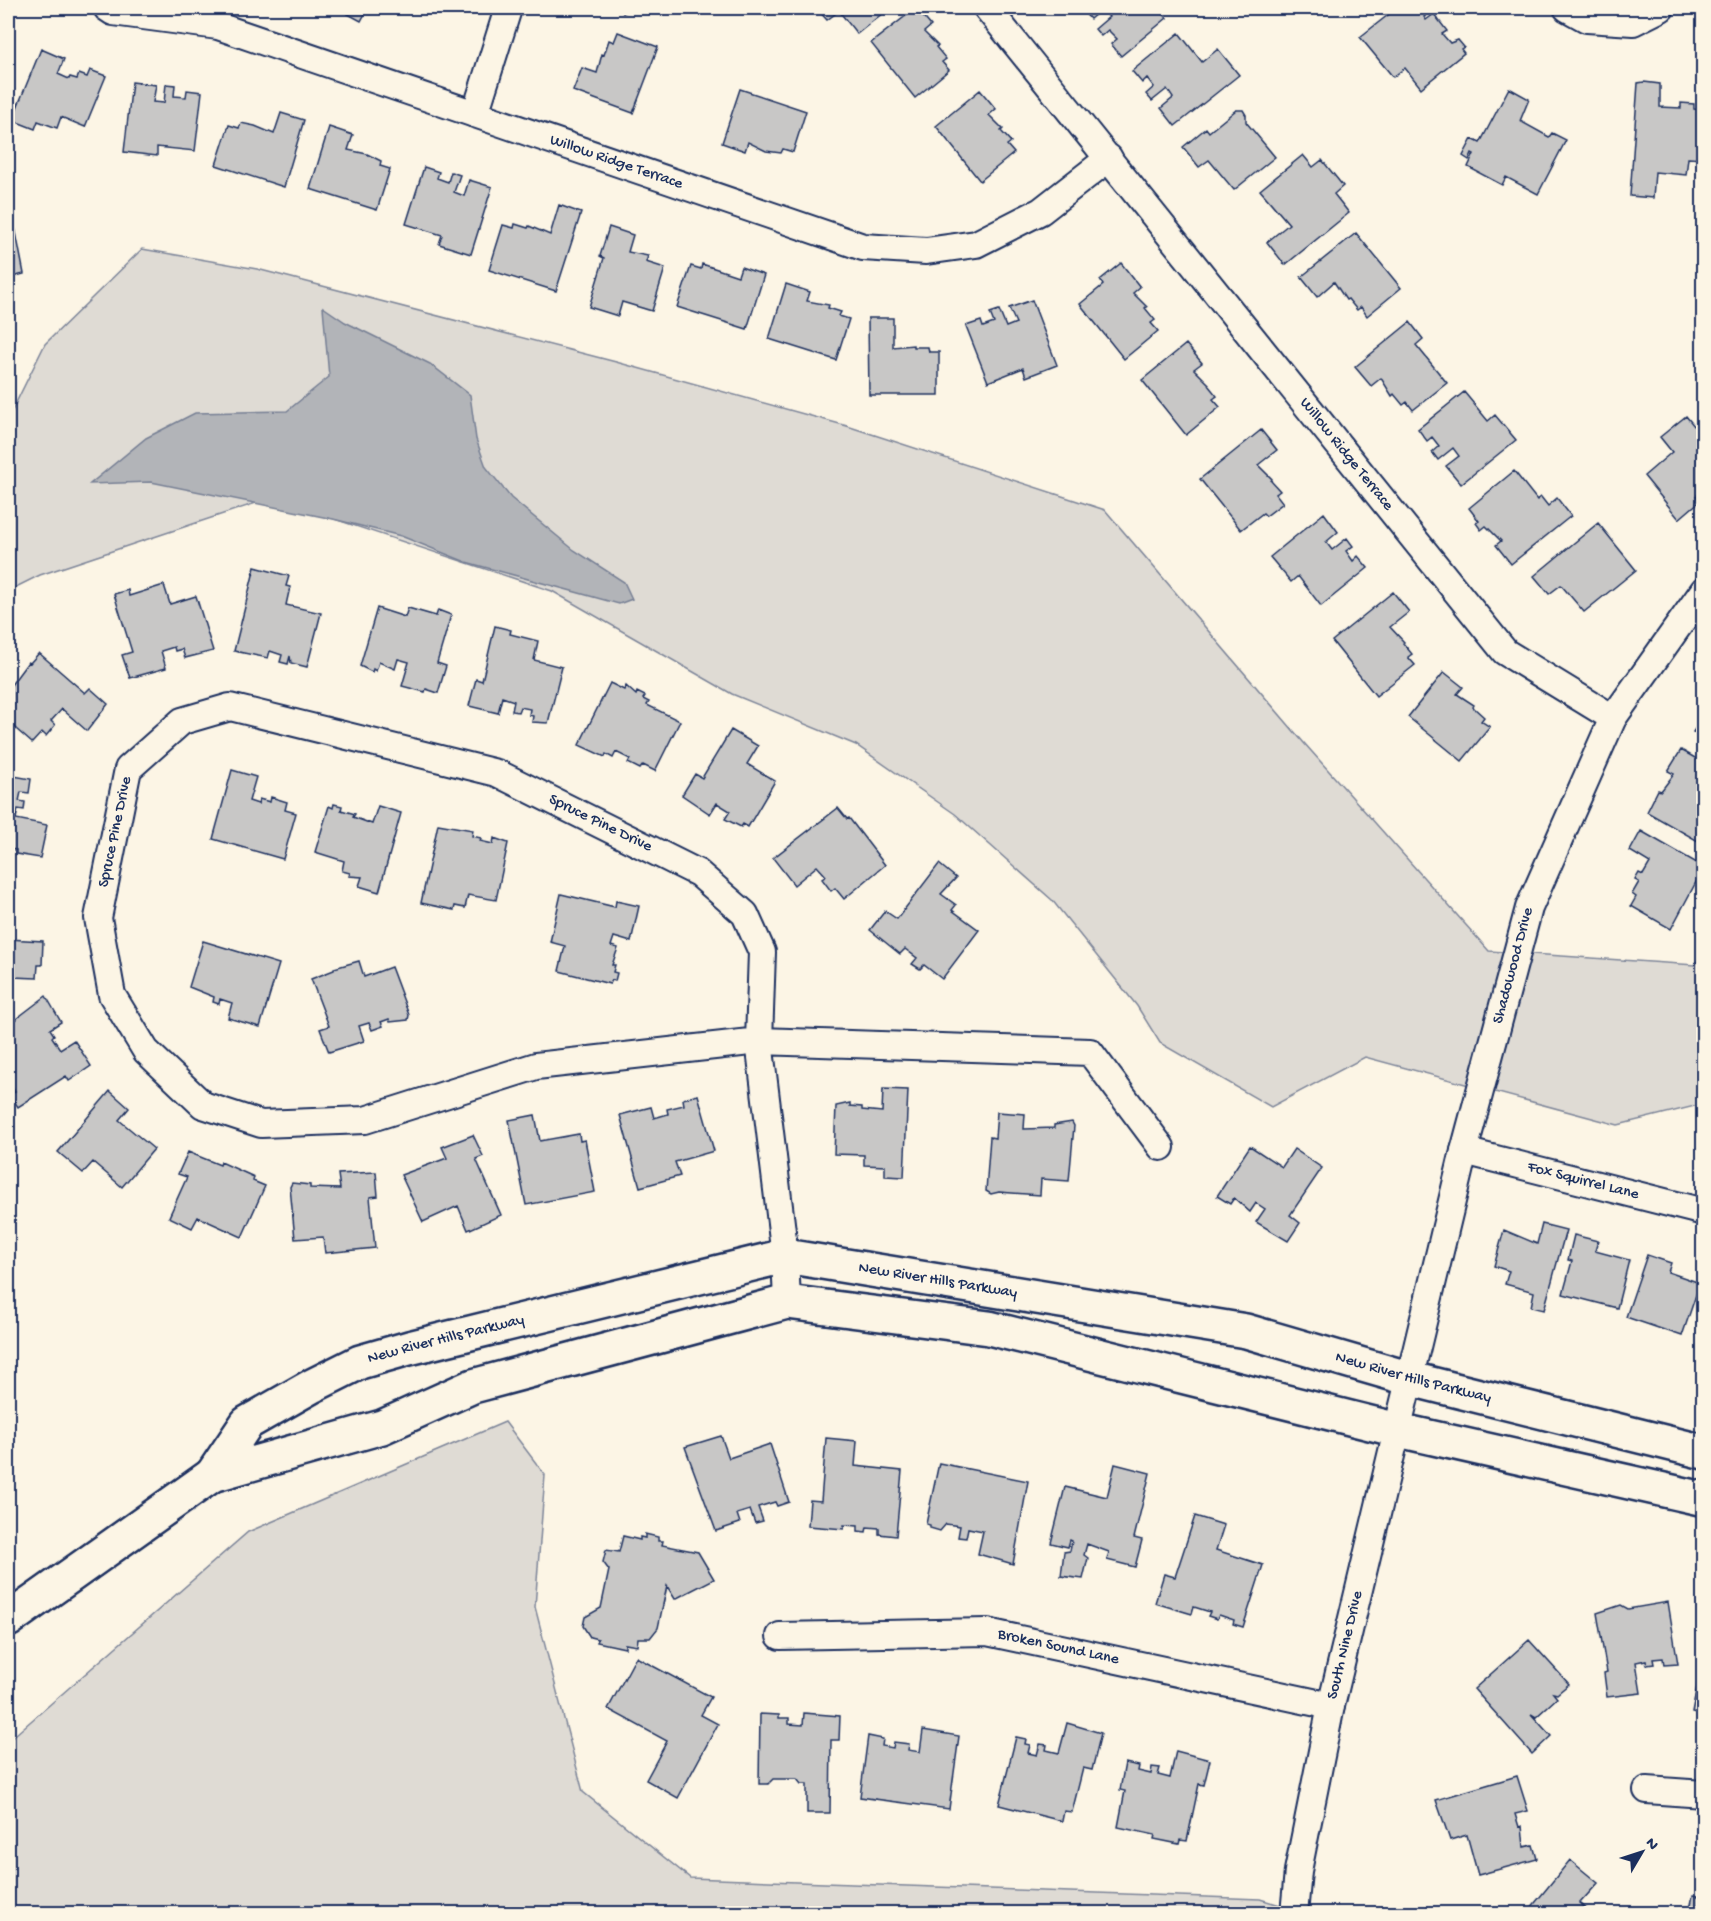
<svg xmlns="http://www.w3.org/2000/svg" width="1711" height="1921" viewBox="0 0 1711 1921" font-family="'Gochi Hand',sans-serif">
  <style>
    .green { fill: #dfdbd4; stroke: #7d8599; stroke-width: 1.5 }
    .water { fill: #b2b4b8; stroke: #767f94; stroke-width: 1.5 }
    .building { fill: #c8c7c6; stroke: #1b2f5e; stroke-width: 1.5 }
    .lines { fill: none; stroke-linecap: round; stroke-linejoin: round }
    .minor-casing { stroke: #1b2f5e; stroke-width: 30 }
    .tertiary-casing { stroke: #1b2f5e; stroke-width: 38 }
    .minor { stroke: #fcf5e5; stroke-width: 26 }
    .tertiary { stroke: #fcf5e5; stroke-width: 33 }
    .labels { text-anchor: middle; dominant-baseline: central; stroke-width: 5; stroke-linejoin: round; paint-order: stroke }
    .street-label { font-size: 16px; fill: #1b2f5e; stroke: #fcf5e5 }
  </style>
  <rect width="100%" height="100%" fill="#fcf5e5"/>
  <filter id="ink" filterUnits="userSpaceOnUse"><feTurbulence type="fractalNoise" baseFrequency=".0167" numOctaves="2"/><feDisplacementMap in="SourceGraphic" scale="12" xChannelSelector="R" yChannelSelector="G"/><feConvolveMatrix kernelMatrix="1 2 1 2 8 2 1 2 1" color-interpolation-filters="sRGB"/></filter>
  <g filter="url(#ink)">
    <!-- green -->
    <path class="green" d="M142 249 257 269 616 362 847 426 1105 510 1304 743 1489 951 1695 965 1703 952V1104L1618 1125 1365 1057 1271 1107 1160 1043 1137 1006 1052 900 955 814 856 745 732 694 552 591 271 498 40 575 8 591V419L45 344Z
      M505 1422 545 1475 535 1607 583 1792 690 1878 1260 1899 1307 1913H8V1741L248 1532Z"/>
    <!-- water -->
    <path class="water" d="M323 307 345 322 430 364 470 395 476 439 486 467 511 498 574 550 624 582 632 599 619 604 466 562 401 536 333 519 151 482 90 484 146 438 195 413 287 411 329 377Z"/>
    <!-- building -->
    <path class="building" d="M337 8H374L370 14 366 12 361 21Z
      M620 8H633L623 13Z
      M816 8H889L857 34 839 11 827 20Z
      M916 8 931 26 924 32 938 46 936 47 946 59 942 62 949 70 915 98 871 43Z
      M1080 8H1158L1167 18 1121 56 1111 44 1117 39 1108 30 1101 36 1095 29 1109 17 1102 9 1090 19Z
      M1397 8H1436L1424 17 1426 20 1434 14 1447 31 1442 34 1450 43 1458 40 1464 47 1461 49 1464 53 1421 88 1405 68 1393 77 1360 37Z
      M618 32 658 47 633 113 573 91 582 68 597 73 602 54 604 55 609 40 614 42Z
      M1179 33 1202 62 1218 49 1239 75 1175 126 1161 108 1173 98 1167 89 1152 101 1146 94 1154 87 1147 78 1142 83 1132 71Z
      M41 49 64 59 58 74 69 79 70 77 77 79 79 74 87 77 90 70 106 76 85 127 61 117 57 128 38 121 35 129 12 120Z
      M132 82 156 85 153 102 164 103 166 84 175 85 174 96 186 97 187 90 202 92 195 151 157 147V156L124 152Z
      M1644 82 1660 84V107L1681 108V103L1694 104V109L1704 110V159L1688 158 1686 175 1655 172 1653 198 1630 196 1638 83Z
      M1509 88 1529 99 1520 121 1549 137 1552 133 1566 140 1538 194 1506 177 1502 185 1468 167 1474 154 1472 153 1469 160 1463 156 1472 139 1480 143Z
      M740 89 806 111 793 152 783 149 781 153 766 151 748 142 745 151 722 143Z
      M980 90 996 109 989 115 1003 129 1001 131 1011 142 1007 145 1014 153 980 181 936 126Z
      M1236 110H1243L1246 115V122L1275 157 1234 190 1209 160 1199 167 1183 147 1206 128 1209 132Z
      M281 113 304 120 284 187 216 165 229 125 239 128 241 123 255 126 274 134Z
      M329 127 353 135 348 150 367 154 381 161 380 166 390 169 377 210 310 189Z
      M1303 155 1313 167 1322 160 1343 186 1334 194 1349 213 1285 265 1267 242 1289 224 1260 190Z
      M424 167 439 172 437 178 448 182 451 172 460 175 454 192 464 196 469 180 492 187 471 254 439 244 442 235 406 224Z
      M559 205 581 213 556 291 489 270 503 225 514 228 515 224 528 228 529 226 550 235Z
      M11 217 14 222 24 274 8 278V218Z
      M609 227 633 235 628 252 648 256 646 262 665 268 652 311 622 302 618 316 589 307 604 258 600 256Z
      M1356 233 1401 288 1367 316 1361 307 1357 310 1348 299 1346 300 1334 282 1317 297 1301 277Z
      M1121 263 1140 287 1133 293 1147 307 1145 308 1155 320 1151 323 1158 331 1124 359 1080 304 1103 285 1100 280Z
      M702 264 738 276 741 267 764 275 747 329 677 307 691 266 701 269Z
      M786 284 810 292 807 301 829 305 828 308 841 312 839 316 849 319 836 360 769 339Z
      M1032 300 1057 365 1026 377 1023 368 988 382 966 326 981 321 983 327 994 323 990 313 999 310 1006 327 1016 323 1009 308Z
      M868 318H893V347L913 345V347H928L929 352H939V395H869Z
      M1410 322 1423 339 1416 345 1447 383 1413 410 1407 402 1403 405 1394 394 1392 396 1381 378 1371 386 1355 367Z
      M1186 344 1202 363 1194 369 1209 384 1208 385 1217 396 1213 399 1220 407 1186 435 1142 380Z
      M8 369 13 371 8 381Z
      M1464 392 1488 421 1495 415 1516 440 1461 484 1446 466 1459 456 1453 448 1438 460 1432 452 1439 446 1432 437 1427 441 1418 429Z
      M1686 416 1704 438V490L1696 496 1700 501 1679 519 1644 476 1672 452 1660 437Z
      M1261 430 1277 450 1258 465 1272 479 1271 481 1280 491 1276 494 1283 503 1266 516 1263 513 1241 530 1200 479Z
      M1514 471 1537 500 1541 497 1548 506 1557 498 1571 516 1511 564 1496 545 1501 541 1486 526 1481 530 1476 523 1479 521 1469 508Z
      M1324 513 1338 532 1326 542 1332 550 1347 538 1353 546 1346 551 1353 561 1358 556 1368 568 1321 606 1298 576 1291 582 1270 557Z
      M1598 523 1636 570 1584 612 1561 585 1549 594 1534 576Z
      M255 567 289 576 286 586 290 587 286 605 321 613 307 667 291 663 290 656 288 664 280 662 282 655 270 651 268 658 234 651Z
      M164 585 170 604 196 596 213 651 185 658 182 649 175 651 174 647 161 651 166 668 130 678 122 655 132 652 114 594 128 590 129 596Z
      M1393 592 1409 612 1390 627 1404 642 1403 643 1412 654 1408 657 1415 665 1376 696 1332 641Z
      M377 608 405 617 408 608 436 616 438 610 451 615 437 663 446 666 438 693 426 689 425 692 402 686 409 662 398 659 395 669 379 662 376 671 373 669 372 672 360 666Z
      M495 626 511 630 510 634 538 641 534 660 562 667 548 723 532 722 533 716 529 715 530 709 520 707 518 712 512 711 514 701 502 697 498 713 469 706 476 679 482 681Z
      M39 653 85 693 90 688 108 704 87 731 62 709 51 721 55 725 46 736 42 732 32 743 8 722V689L28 662 30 663Z
      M1444 672 1463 687 1457 694 1474 705 1473 707 1484 717 1481 721 1490 727 1462 761 1408 717Z
      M610 683 624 690 626 686 636 695 637 692 645 696 643 699 649 702 647 705 680 721 655 771 643 765 640 769 628 763 630 759 616 752 613 758 606 754 605 757 579 745Z
      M1704 715V738L1693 732Z
      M731 730 758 746 747 764 775 781 748 827 743 824 741 827 725 819 730 811 717 803 710 814 682 795 695 774 702 778Z
      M1681 750 1704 763V830L1698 841 1647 812 1658 790 1661 791 1674 774 1668 771Z
      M232 770 256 777 249 801 258 804 259 799 270 802 271 797 287 802 285 810 296 813 283 859 213 839Z
      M8 775 31 779 29 793 21 792 19 801 25 802 24 810 18 809 16 819 47 825 40 858 16 854V850L8 849Z
      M334 804 342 806 341 810 355 814 353 817 372 824 378 806 401 813 379 892 359 886 362 877 349 876 350 873 342 871 344 861 315 852 329 806 333 808Z
      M838 808 847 819 849 818 885 865 844 899 835 888 831 891 822 879 826 876 817 866 794 885 773 858Z
      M438 824 473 830 472 836 481 838 480 841 493 844 494 838 508 843 496 900 468 895 465 908 455 906 454 910 421 903Z
      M1641 831 1704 867 1671 929 1631 906 1636 897 1632 894 1639 882 1635 880 1639 873 1643 875 1650 863 1630 851Z
      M939 864 956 878 941 894 956 905 952 910 979 930 942 979 924 965 920 969 912 964 917 958 905 949 900 954 870 930 885 911 897 919Z
      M561 894 615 907 616 901 639 906 631 942 614 937 611 946 618 948 612 965H615L613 972 617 973 615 981 612 980 610 984 559 971 565 946 550 942Z
      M8 916H13V929H8Z
      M8 939 43 941 42 965H38L37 978 12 977V965H8Z
      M203 941 279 964 260 1027 228 1018 232 1003 220 999 219 1004 213 1002 214 997 189 987Z
      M359 961 364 977 391 967 409 1015 408 1020 390 1022 389 1019 381 1022 383 1026 372 1030 369 1023 359 1026 364 1041 329 1052 320 1029 329 1026 311 979 334 970V968Z
      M46 996 61 1022 50 1029 54 1035 52 1037 60 1049 74 1040 91 1066 69 1081 66 1076 18 1107 10 1095 15 1092 8 1080V1055L12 1052 8 1045V1025Z
      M883 1089 908 1090 904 1177 885 1176V1166L864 1165V1155L834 1154 836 1106 850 1103V1106L862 1107V1110L882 1112Z
      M110 1091 129 1108 119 1120 154 1149 122 1187 93 1162 83 1173 58 1152Z
      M698 1095 714 1151 675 1162 680 1176 640 1187 620 1115 651 1107 654 1118 668 1114 667 1109 684 1105 683 1099Z
      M997 1112 1025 1114 1024 1129 1054 1128V1125L1072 1122 1074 1126 1069 1181 1041 1179 1040 1195 999 1192 991 1194 986 1191 990 1137 995 1138Z
      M535 1115 540 1141 579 1134 580 1141 585 1140 595 1192 526 1205 509 1120Z
      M473 1135 483 1156 476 1159 501 1215 468 1230 458 1206 423 1222 401 1175 447 1158 442 1147Z
      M1250 1146 1282 1167 1294 1149 1322 1168 1290 1215 1300 1223 1288 1241 1256 1222 1265 1209 1256 1203 1250 1212 1234 1198 1230 1204 1217 1196Z
      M188 1152 220 1165 221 1162 254 1177 253 1181 265 1186 242 1237 198 1217 192 1228 169 1217 187 1177 178 1174Z
      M376 1172 378 1196 370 1197 375 1248 325 1253 323 1237 295 1239 290 1187 292 1183 310 1185V1188L340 1189 338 1174Z
      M1542 1224 1566 1230 1544 1310 1531 1307 1534 1292 1505 1284 1509 1271 1494 1266 1504 1230 1537 1244Z
      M1574 1235 1598 1241 1595 1251 1629 1260 1617 1308 1563 1294 1572 1261 1568 1260Z
      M1647 1255 1671 1263 1668 1272 1700 1283 1682 1336 1626 1317Z
      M721 1436 729 1458 770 1444 789 1502 777 1506 775 1502 758 1507 763 1521 755 1523 750 1510 737 1514 740 1523 716 1531 685 1447Z
      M826 1438 857 1441 855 1466 902 1471 896 1536 879 1534V1528L867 1527 866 1532 858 1531V1526L844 1525V1529L808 1526 810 1500 821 1501Z
      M939 1463 1028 1481 1013 1564 978 1554 983 1531 968 1528 966 1538 958 1537 960 1526 946 1524 940 1531 930 1528V1525L926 1524Z
      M1115 1464 1150 1473 1134 1538 1142 1540 1135 1567 1107 1560 1109 1552 1087 1544 1084 1555 1088 1558 1083 1579 1061 1576 1064 1552 1070 1551 1072 1541 1070 1540 1068 1547 1051 1543 1065 1487 1107 1497Z
      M1195 1516 1224 1525 1216 1550 1263 1565 1243 1627 1233 1624 1234 1620 1219 1615 1217 1619 1208 1616 1210 1612 1194 1607 1192 1614 1155 1603 1164 1574 1175 1577Z
      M645 1534 658 1537V1541H663L662 1545 698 1552 714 1579 675 1599 667 1586 658 1628 650 1638H638L637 1646 625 1644V1648L597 1642 598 1639 590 1637 583 1626 585 1617 601 1608 609 1570 603 1562 606 1550 619 1552 623 1536 640 1540V1537L645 1538Z
      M1668 1602 1678 1664 1664 1665 1663 1658 1653 1659 1654 1664 1647 1665 1646 1660 1636 1662 1641 1693 1607 1697 1604 1673 1607 1672 1597 1613 1621 1605 1628 1609Z
      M1529 1640 1569 1684 1557 1694 1553 1693 1557 1698 1536 1717 1531 1714 1551 1736 1532 1754 1474 1689Z
      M636 1657 711 1697 701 1715 718 1724 678 1798 646 1780 667 1741 608 1709Z
      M1704 1670V1715L1692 1713 1698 1681 1701 1682Z
      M804 1713 840 1716 839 1740H831L830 1813H807V1784H801L797 1779H773L768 1784H759L760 1714 779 1715V1718H789V1724L803 1725Z
      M1067 1723 1101 1733 1092 1770 1083 1768 1072 1812 1064 1811 1062 1821 999 1805 1016 1737 1026 1739 1025 1744 1030 1745 1028 1753 1037 1755 1040 1744 1047 1745 1046 1750 1059 1753Z
      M923 1730 959 1736 949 1809 860 1797 868 1736 883 1739 882 1746 893 1748 894 1742 909 1744 908 1750 920 1752Z
      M1176 1751 1210 1760 1204 1785 1199 1784 1187 1841 1180 1840 1179 1844 1154 1839 1155 1835 1118 1827 1125 1791 1120 1790 1125 1763 1139 1766 1138 1771 1151 1774 1152 1767 1160 1768 1158 1775 1170 1778Z
      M1517 1776 1528 1811 1515 1814 1519 1827 1522 1826 1524 1847 1533 1845 1537 1859 1478 1875 1467 1835 1450 1840 1436 1800Z
      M1570 1860 1598 1883 1580 1903 1592 1914H1526Z
      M1693 1895 1704 1897V1914H1689Z
      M1646 1909 1660 1912V1914H1645Z"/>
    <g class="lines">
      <defs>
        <g id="minor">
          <path id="s1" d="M107 8 113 12 218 26 863 247 926 251 976 244 1041 211 1109 158"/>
          <path id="s2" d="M987 8 1505 652 1613 718"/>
          <path d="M1567 8 1587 19 1633 22 1661 8"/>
          <path d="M475 114 508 9"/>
          <path d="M230 707 497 773 698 873 745 914 762 952 759 1041 536 1066 365 1120 261 1124 203 1105 146 1051 112 995 98 918 128 769 182 721Z"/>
          <path id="s3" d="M1464 1151 1704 1212"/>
          <path d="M787 1302 785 1256 759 1041 1090 1052 1161 1147"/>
          <path id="s4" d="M780 1636 987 1632 1331 1706"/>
          <path d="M1647 1790 1704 1794"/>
          <path id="s5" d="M1294 1914 1298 1871 1331 1706 1464 1151 1529 908 1613 718 1704 590"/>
        </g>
        <g id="tertiary">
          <path id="s6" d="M212 1475 247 1423 312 1386 360 1362 409 1348 785 1256 1246 1331 1411 1379 1704 1452"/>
          <path d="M8 1620 212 1475 382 1427 473 1386 787 1302 989 1328 1398 1430 1704 1499"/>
        </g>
      </defs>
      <!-- minor casing -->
      <use href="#minor" class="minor-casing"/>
      <!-- tertiary casing -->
      <use href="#tertiary" class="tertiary-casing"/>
      <!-- minor -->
      <use href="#minor" class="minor"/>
      <!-- tertiary -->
      <use href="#tertiary" class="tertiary"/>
    </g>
  </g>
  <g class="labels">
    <!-- street labels -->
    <g class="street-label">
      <text stroke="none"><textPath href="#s1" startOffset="534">Willow Ridge Terrace</textPath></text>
      <text stroke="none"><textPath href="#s2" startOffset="573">Willow Ridge Terrace</textPath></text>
      <text transform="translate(600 824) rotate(26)">Spruce Pine Drive</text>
      <text transform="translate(116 832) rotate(-78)">Spruce Pine Drive</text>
      <text stroke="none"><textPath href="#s5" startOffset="974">Shadowood Drive</textPath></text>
      <text stroke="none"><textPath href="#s3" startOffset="123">Fox Squirrel Lane</textPath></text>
      <text stroke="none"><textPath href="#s6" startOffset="784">New River Hills Parkway</textPath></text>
      <text stroke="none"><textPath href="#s6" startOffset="280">New River Hills Parkway</textPath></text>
      <text stroke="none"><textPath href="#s6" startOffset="1270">New River Hills Parkway</textPath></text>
      <text stroke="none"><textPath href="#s5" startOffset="274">South Nine Drive</textPath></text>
      <text stroke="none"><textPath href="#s4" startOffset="280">Broken Sound Lane</textPath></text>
    </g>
  </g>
  <!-- margin -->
  <rect width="1711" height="1921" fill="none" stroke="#fcf5e5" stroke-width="30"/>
  <rect x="15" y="15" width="1681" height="1891" fill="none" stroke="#1b2f5e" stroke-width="2" filter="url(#ink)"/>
  <!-- north arrow -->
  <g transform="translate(1642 1852) rotate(51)" stroke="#fcf5e5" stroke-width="4.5" paint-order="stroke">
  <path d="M0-4.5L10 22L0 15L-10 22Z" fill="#1b2f5e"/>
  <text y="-9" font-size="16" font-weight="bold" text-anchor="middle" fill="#1b2f5e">N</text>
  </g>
</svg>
